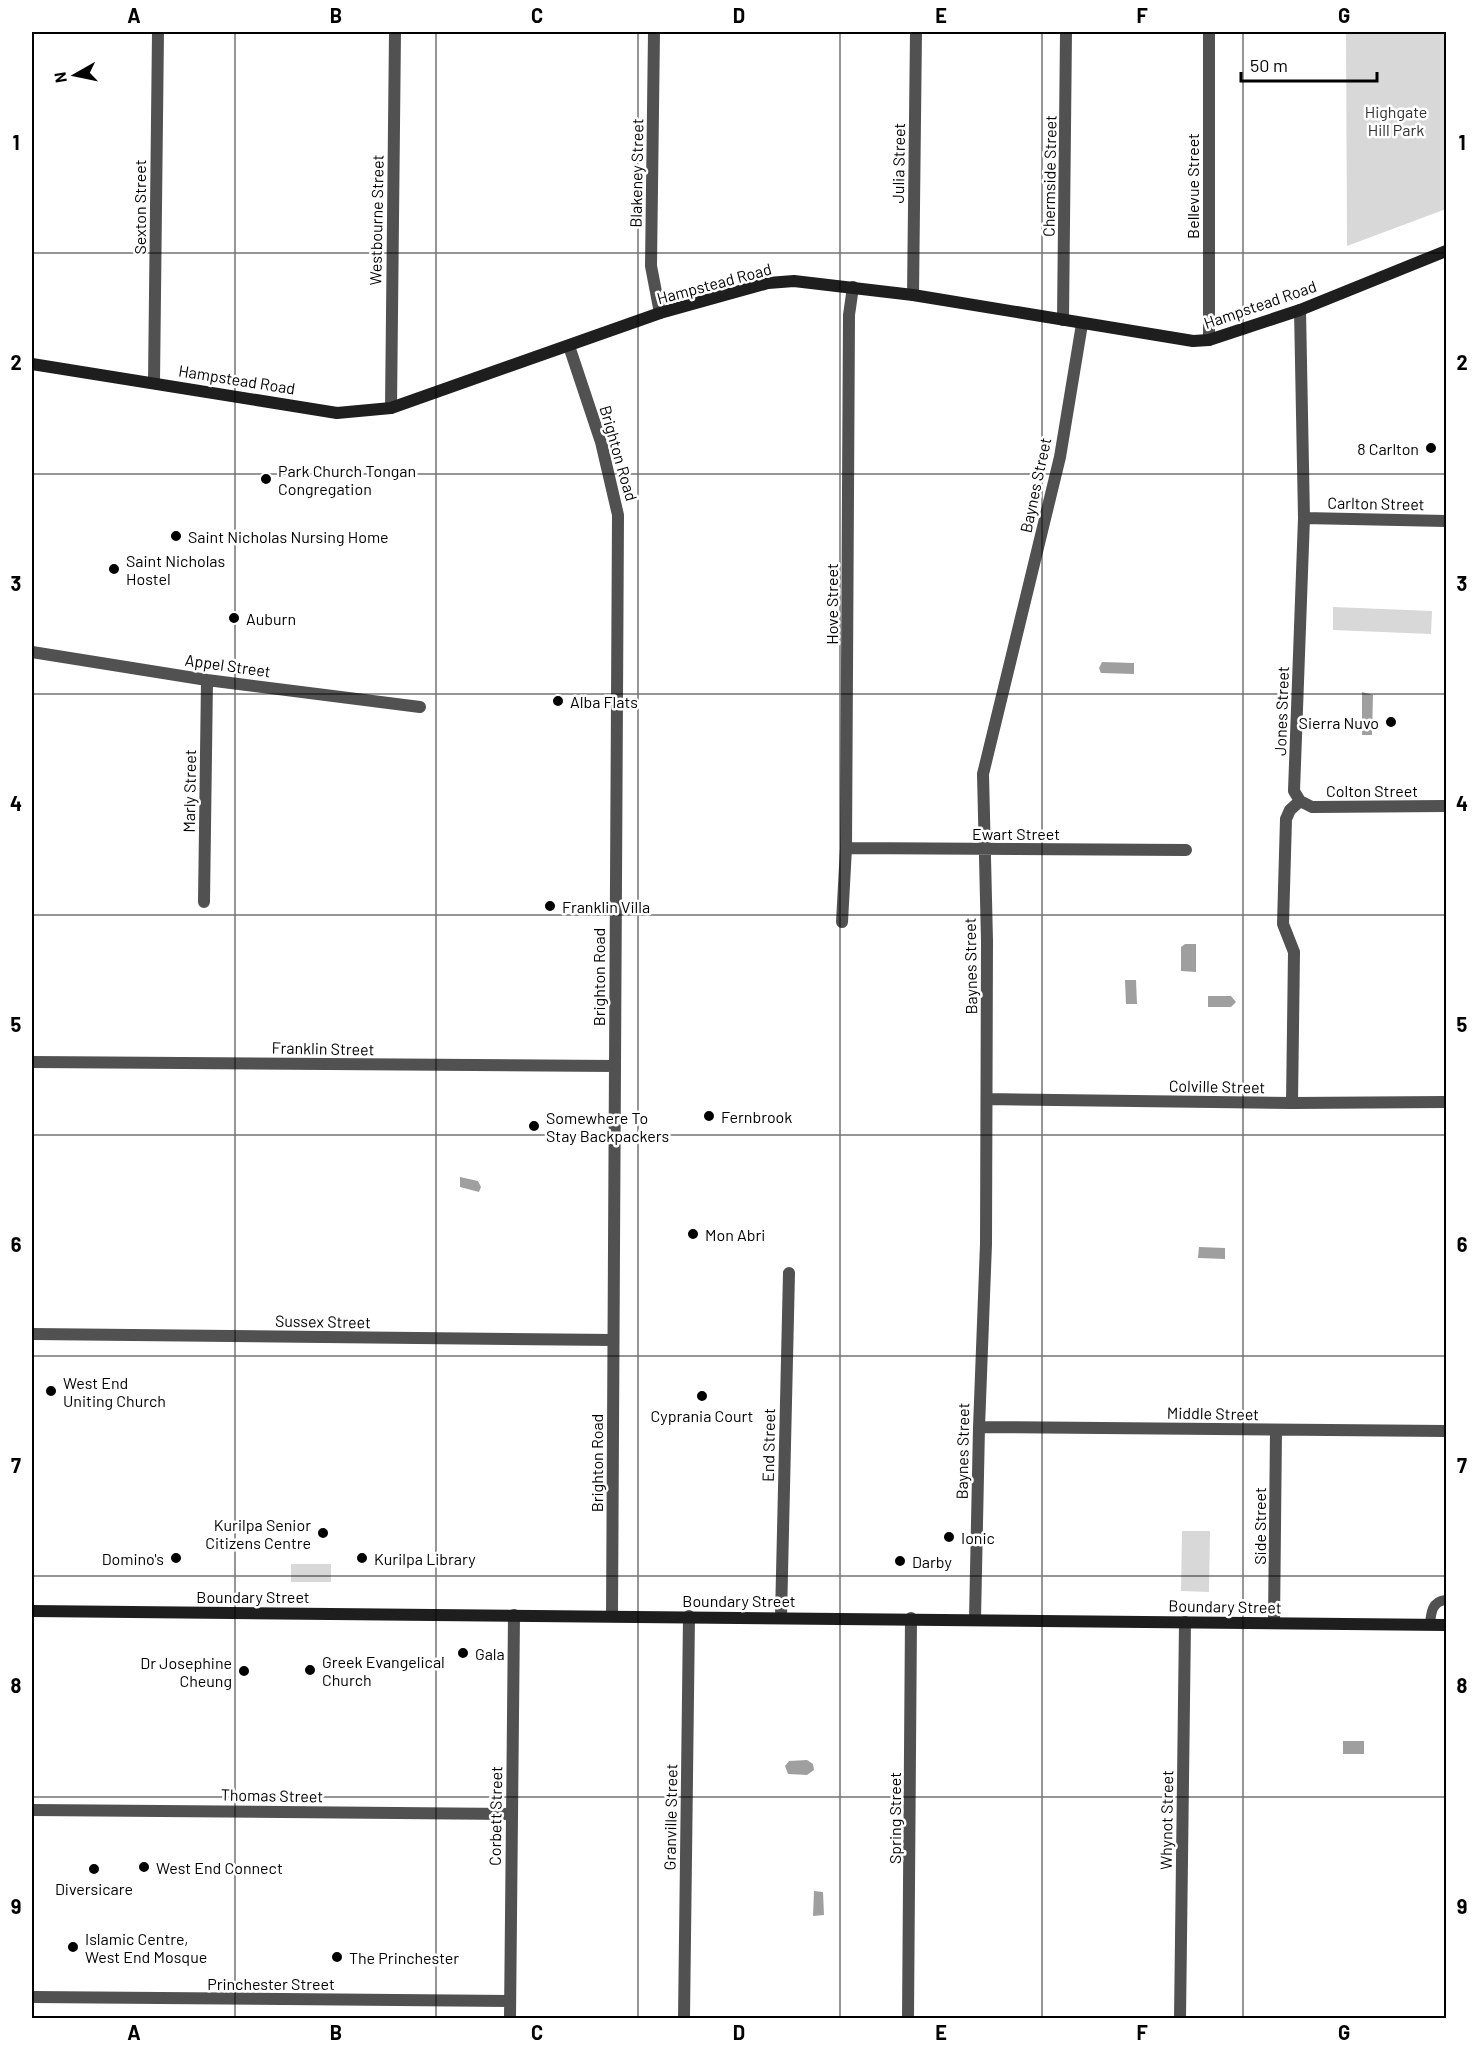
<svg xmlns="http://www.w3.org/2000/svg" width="1478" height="2050" viewBox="0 0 1478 2050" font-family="Barlow,sans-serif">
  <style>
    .green { fill: #d8d8d8 }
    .water { fill: #9f9f9f }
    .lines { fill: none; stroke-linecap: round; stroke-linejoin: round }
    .lane { stroke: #515151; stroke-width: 10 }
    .street { stroke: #515151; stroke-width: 12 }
    .secondary { stroke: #1e1e1e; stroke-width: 12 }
    .grid { fill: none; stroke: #000; stroke-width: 1.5; stroke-opacity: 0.55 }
    .poi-dot { fill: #000; stroke: #fff; stroke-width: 2 }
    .labels { text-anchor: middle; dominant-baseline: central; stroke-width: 5; stroke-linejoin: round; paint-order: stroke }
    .park-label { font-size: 16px; fill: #2f2f2f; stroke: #fff }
    .street-label { font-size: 16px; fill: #000; stroke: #fff }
    .poi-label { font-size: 16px; fill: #000; stroke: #fff; text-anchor: start }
    .neatline { fill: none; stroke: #000; stroke-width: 2 }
    .grid-label { font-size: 20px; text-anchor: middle; font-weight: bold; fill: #000 }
  </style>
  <rect width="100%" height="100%" fill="#fff"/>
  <!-- green -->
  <path class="green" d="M1346 32H1446V209L1347 246Z
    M1333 607 1432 611 1431 634 1333 630Z
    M1182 1531H1210L1209 1592 1181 1591Z
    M291 1564H331V1582H291Z"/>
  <!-- water -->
  <path class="water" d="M1102 662 1134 663V674L1101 673 1099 668Z
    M1362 692 1373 695 1372 735H1362Z
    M1185 944H1196V972L1181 971V947Z
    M1125 980H1136L1137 1004H1126Z
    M1208 996H1231L1236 1002 1231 1007H1208Z
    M460 1177 478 1181 481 1187 479 1192 460 1187Z
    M1199 1247 1225 1248V1259L1198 1258Z
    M1343 1741H1364V1754H1343Z
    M807 1760 813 1764 814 1770 807 1775 788 1774 785 1766 789 1761Z
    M814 1891 823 1892 824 1915 813 1916Z"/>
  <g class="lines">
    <!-- lane -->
    <path class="lane" d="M1430 1624C1431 1613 1432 1601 1446 1600"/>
    <!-- street -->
    <path class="street" d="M654 32 651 266 660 313
      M913 295 916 32
      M1063 320 1066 32
      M1209 340V32
      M569 346 601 442 618 515 612 1616
      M154 382 158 32
      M391 408 395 32
      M1304 518 1446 521
      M32 652 207 680 420 707
      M1300 801 1294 791 1304 518 1300 310
      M1300 801 1312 807 1446 806
      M846 848 1186 850
      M204 902 207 680
      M842 922 846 848 849 315 853 287
      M32 1062 615 1066
      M987 1099 1292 1103 1446 1102
      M1292 1103 1294 952 1283 924 1286 819 1290 810 1300 801
      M32 1334 613 1340
      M979 1427 1446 1431
      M781 1617 789 1273
      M975 1619 979 1427 986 1244 987 941 983 774 1060 457 1082 324
      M1274 1623 1276 1430
      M32 1810 512 1814
      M32 1997 510 2001
      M510 2018 514 1615
      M684 2018 689 1616
      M908 2018 911 1618
      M1180 2018 1185 1622"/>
    <!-- secondary -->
    <path class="secondary" d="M32 364 337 413 391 408 660 313 768 283 794 281 913 295 1193 341 1209 340 1300 310 1446 251
      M32 1611 1446 1625"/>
  </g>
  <!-- grid -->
  <path class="grid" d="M235 32V2018M436 32V2018M638 32V2018M840 32V2018M1042 32V2018M1243 32V2018M32 253H1446M32 474H1446M32 694H1446M32 915H1446M32 1135H1446M32 1356H1446M32 1576H1446M32 1797H1446"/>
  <!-- markers -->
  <g class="poi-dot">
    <circle cx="1431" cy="448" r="6"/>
    <circle cx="266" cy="479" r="6"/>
    <circle cx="176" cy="536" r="6"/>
    <circle cx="114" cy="569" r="6"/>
    <circle cx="234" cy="618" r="6"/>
    <circle cx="558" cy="701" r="6"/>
    <circle cx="1391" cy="722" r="6"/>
    <circle cx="550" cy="906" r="6"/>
    <circle cx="709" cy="1116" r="6"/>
    <circle cx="534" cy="1126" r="6"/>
    <circle cx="693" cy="1234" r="6"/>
    <circle cx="51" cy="1391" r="6"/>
    <circle cx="702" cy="1396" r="6"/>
    <circle cx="323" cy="1533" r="6"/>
    <circle cx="949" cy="1537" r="6"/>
    <circle cx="176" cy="1558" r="6"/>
    <circle cx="362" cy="1558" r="6"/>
    <circle cx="900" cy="1561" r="6"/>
    <circle cx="463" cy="1653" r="6"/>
    <circle cx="310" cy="1670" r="6"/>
    <circle cx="244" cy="1671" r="6"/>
    <circle cx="144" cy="1867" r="6"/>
    <circle cx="94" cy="1869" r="6"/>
    <circle cx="73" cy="1947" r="6"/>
    <circle cx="337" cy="1957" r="6"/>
  </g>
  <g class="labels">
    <!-- park labels -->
    <g class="park-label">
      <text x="1396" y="111">Highgate<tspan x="1396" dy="18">Hill Park</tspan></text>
    </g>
    <!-- street labels -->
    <g class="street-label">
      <text transform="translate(898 163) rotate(-89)">Julia Street</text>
      <text transform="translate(636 173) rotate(-89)">Blakeney Street</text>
      <text transform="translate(1049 176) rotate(-89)">Chermside Street</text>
      <text transform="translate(1192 186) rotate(-90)">Bellevue Street</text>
      <text transform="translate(139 207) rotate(-90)">Sexton Street</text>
      <text transform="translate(376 220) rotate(-89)">Westbourne Street</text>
      <text transform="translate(714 283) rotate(-15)">Hampstead Road</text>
      <text transform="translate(1260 304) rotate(-19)">Hampstead Road</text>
      <text transform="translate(237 379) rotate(9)">Hampstead Road</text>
      <text transform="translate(619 453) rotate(74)">Brighton Road</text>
      <text transform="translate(1035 485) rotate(-78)">Baynes Street</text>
      <text transform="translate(1376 503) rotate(1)">Carlton Street</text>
      <text transform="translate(831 604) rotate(-90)">Hove Street</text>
      <text transform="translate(228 665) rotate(8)">Appel Street</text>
      <text transform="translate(1281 711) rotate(-88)">Jones Street</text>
      <text x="1372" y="790">Colton Street</text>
      <text transform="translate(189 791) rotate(-89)">Marly Street</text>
      <text x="1016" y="833">Ewart Street</text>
      <text transform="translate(970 966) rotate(-91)">Baynes Street</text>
      <text transform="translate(598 977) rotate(-90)">Brighton Road</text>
      <text transform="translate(323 1048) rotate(1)">Franklin Street</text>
      <text transform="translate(1217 1086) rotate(1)">Colville Street</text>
      <text transform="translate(323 1321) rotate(1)">Sussex Street</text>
      <text transform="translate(1213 1413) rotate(1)">Middle Street</text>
      <text transform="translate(768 1445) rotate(-89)">End Street</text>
      <text transform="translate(962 1451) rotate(-89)">Baynes Street</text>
      <text transform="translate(596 1463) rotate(-90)">Brighton Road</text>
      <text transform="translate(1259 1526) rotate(-90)">Side Street</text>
      <text x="253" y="1596">Boundary Street</text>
      <text x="739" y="1600">Boundary Street</text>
      <text transform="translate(1225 1606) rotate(1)">Boundary Street</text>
      <text transform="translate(272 1795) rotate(1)">Thomas Street</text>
      <text transform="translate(495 1816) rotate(-89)">Corbett Street</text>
      <text transform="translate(670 1817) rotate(-89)">Granville Street</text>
      <text transform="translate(894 1818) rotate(-90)">Spring Street</text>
      <text transform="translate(1166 1820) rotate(-89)">Whynot Street</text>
      <text x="271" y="1983">Princhester Street</text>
    </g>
    <!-- poi labels -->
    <g class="poi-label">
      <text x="1419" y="448" text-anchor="end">8 Carlton</text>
      <text x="278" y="470">Park Church Tongan<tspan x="278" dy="18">Congregation</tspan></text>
      <text x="188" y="536">Saint Nicholas Nursing Home</text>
      <text x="126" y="560">Saint Nicholas<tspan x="126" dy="18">Hostel</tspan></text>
      <text x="246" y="618">Auburn</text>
      <text x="570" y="701">Alba Flats</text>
      <text x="1379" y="722" text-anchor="end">Sierra Nuvo</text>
      <text x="562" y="906">Franklin Villa</text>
      <text x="721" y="1116">Fernbrook</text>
      <text x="546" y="1117">Somewhere To<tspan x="546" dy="18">Stay Backpackers</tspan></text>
      <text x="705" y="1234">Mon Abri</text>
      <text x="63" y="1382">West End<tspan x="63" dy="18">Uniting Church</tspan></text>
      <text x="702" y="1415" text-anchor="middle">Cyprania Court</text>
      <text x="311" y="1524" text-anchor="end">Kurilpa Senior<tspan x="311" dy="18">Citizens Centre</tspan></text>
      <text x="961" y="1537">Ionic</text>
      <text x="164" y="1558" text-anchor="end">Domino's</text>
      <text x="374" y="1558">Kurilpa Library</text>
      <text x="912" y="1561">Darby</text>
      <text x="475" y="1653">Gala</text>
      <text x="322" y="1661">Greek Evangelical<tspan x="322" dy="18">Church</tspan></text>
      <text x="232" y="1662" text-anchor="end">Dr Josephine<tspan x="232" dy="18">Cheung</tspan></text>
      <text x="156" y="1867">West End Connect</text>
      <text x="94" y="1888" text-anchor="middle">Diversicare</text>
      <text x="85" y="1938">Islamic Centre,<tspan x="85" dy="18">West End Mosque</tspan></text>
      <text x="349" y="1957">The Princhester</text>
    </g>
  </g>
  <!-- border -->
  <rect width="1478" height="2050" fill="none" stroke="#ffffff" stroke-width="66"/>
  <!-- north arrow -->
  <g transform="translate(75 75) rotate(261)" stroke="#ffffff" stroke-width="4.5" paint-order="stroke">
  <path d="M0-4.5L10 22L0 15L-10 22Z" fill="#000000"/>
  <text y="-9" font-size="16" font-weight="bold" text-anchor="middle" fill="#000000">N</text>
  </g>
  <!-- scale -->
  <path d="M1241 72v9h136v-9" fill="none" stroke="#000000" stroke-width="3"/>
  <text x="1250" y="72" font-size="18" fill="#000000" stroke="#ffffff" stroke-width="4.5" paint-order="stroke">50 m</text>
  <rect x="33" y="33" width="1412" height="1984" class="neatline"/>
  <g class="grid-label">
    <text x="134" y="23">A</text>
    <text x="336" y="23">B</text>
    <text x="537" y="23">C</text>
    <text x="739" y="23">D</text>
    <text x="941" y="23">E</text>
    <text x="1142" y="23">F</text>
    <text x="1344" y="23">G</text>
    <text x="16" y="150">1</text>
    <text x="1462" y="150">1</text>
    <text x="16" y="370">2</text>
    <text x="1462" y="370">2</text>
    <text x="16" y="591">3</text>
    <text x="1462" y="591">3</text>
    <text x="16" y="811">4</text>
    <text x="1462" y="811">4</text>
    <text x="16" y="1032">5</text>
    <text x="1462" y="1032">5</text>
    <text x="16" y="1252">6</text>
    <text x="1462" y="1252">6</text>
    <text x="16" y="1473">7</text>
    <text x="1462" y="1473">7</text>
    <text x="16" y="1693">8</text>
    <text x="1462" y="1693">8</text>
    <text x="16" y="1914">9</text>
    <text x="1462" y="1914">9</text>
    <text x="134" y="2040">A</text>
    <text x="336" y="2040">B</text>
    <text x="537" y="2040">C</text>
    <text x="739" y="2040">D</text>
    <text x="941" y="2040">E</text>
    <text x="1142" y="2040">F</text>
    <text x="1344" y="2040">G</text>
  </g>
</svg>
